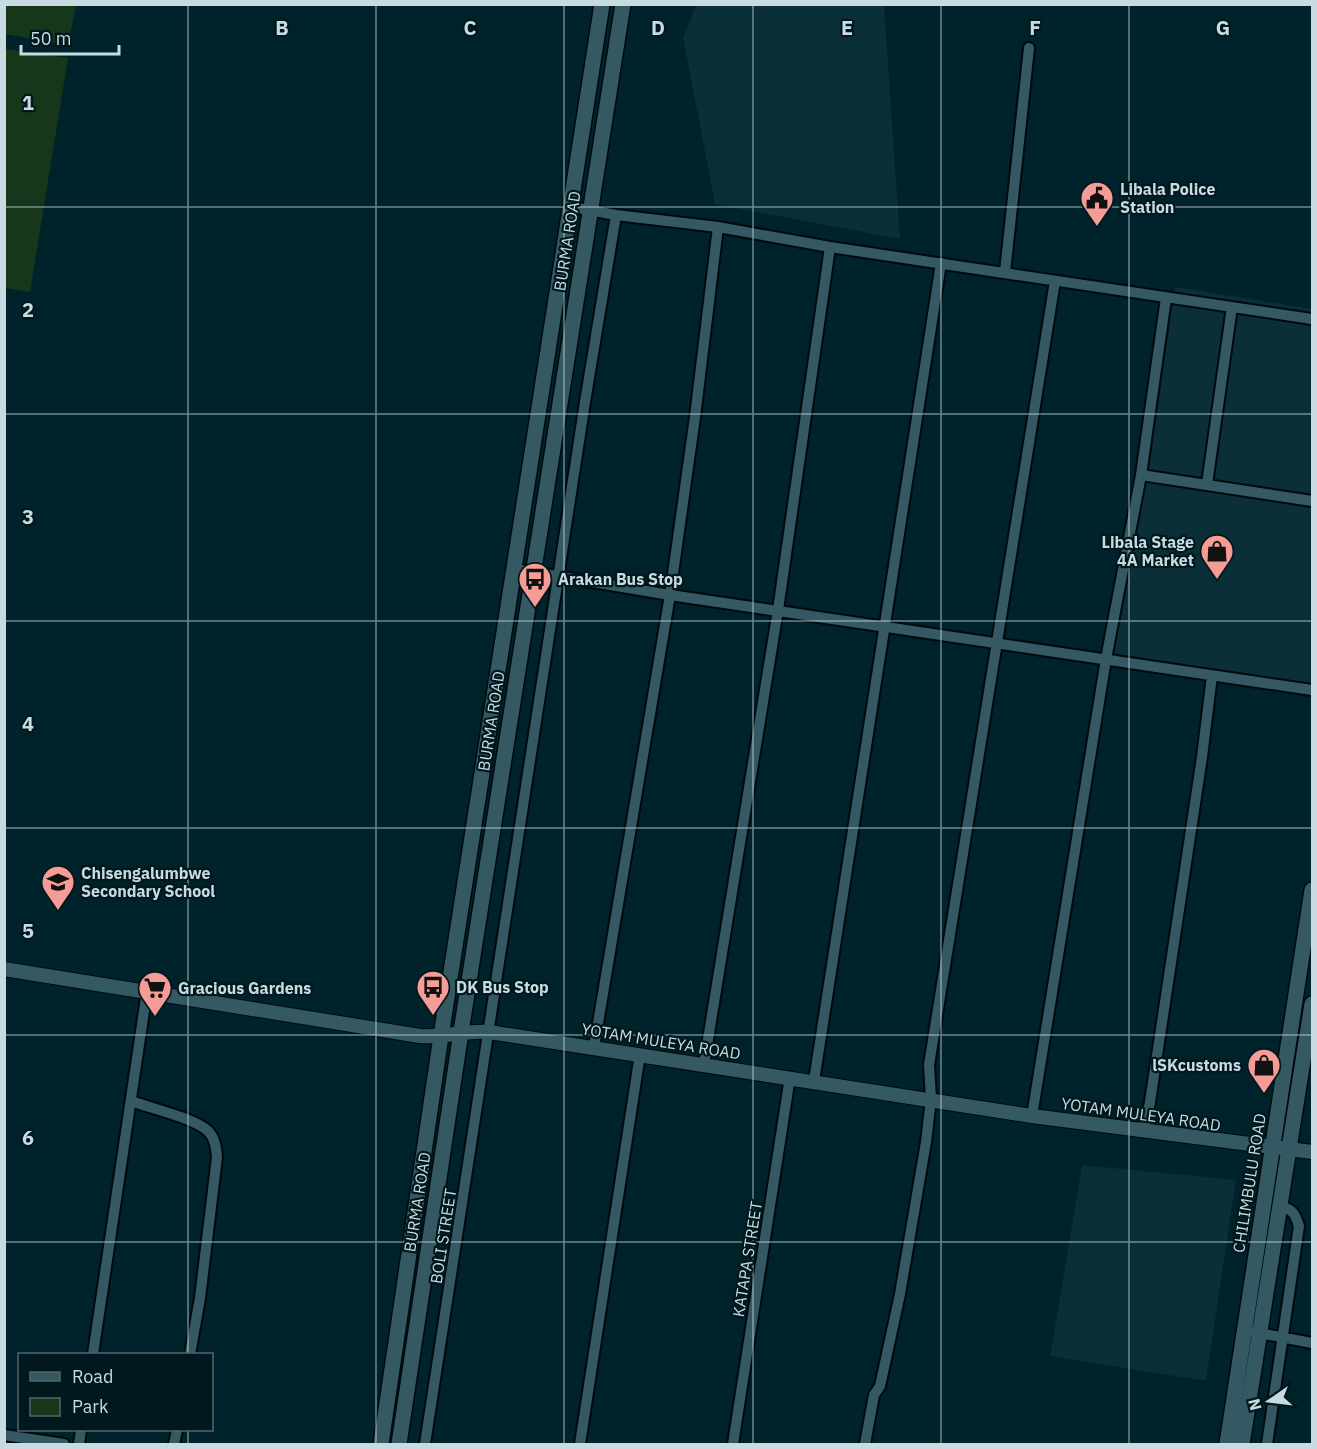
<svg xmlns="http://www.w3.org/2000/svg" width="1317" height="1449" viewBox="0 0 1317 1449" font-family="'IBM Plex Sans',sans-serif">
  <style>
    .built { fill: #0a2f37 }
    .green { fill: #17371a }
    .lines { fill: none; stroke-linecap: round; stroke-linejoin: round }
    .minor-casing { stroke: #000a0e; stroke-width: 14 }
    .tertiary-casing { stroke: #000a0e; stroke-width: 16 }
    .secondary-casing { stroke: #000a0e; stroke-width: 18 }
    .minor { stroke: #355962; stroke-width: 10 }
    .tertiary { stroke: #355962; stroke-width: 14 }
    .secondary { stroke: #355962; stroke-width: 15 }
    .grid { fill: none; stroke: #c7dbe0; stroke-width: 1.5; stroke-opacity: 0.55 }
    .labels { text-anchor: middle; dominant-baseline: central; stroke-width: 4.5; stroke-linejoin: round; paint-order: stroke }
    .poi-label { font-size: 16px; font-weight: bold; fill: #c7dbe0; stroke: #00181e; text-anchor: start }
    .street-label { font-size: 16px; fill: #c7dbe0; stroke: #00181e }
    .grid-label { font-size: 20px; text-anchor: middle; font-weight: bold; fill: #c7dbe0; stroke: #00181e; stroke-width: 4.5; stroke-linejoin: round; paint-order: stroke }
  </style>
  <rect width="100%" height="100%" fill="#00222a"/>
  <!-- built -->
  <path class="built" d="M697 4 884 5 900 239 715 204 683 37Z
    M1175 287 1312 309V690L1106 659 1141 475 1148 476Z
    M1082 1165 1236 1180 1206 1381 1050 1356Z"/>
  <!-- green -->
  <path class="green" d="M4 5H76L68 45 5 34Z
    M5 49 68 58 30 292 5 288Z"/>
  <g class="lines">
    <defs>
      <path id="minor" d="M572 207 616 215 718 227 830 247 1312 319
        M1005 272 1029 48
        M1141 475 1312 501
        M1207 484 1232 307
        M515 569 670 595 1312 690
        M594 1047 670 595 695 417 718 227
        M704 1064 778 610 830 247
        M814 1081 941 263
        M131 1101C150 1108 194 1118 208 1131 215 1138 216 1147 217 1157L200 1298 190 1354
        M1032 1116 1106 659 1141 475 1166 298
        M1143 1132 1150 1102 1202 757 1212 676
        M1254 1332 1312 1343
        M93 1354 147 991
        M4 1435 64 1444
        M79 1444 81 1430
        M174 1444 177 1430
        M425 1444 585 402 616 215
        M580 1444 640 1054
        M733 1444 790 1077
        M865 1444 874 1395 880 1386 900 1294 926 1142 931 1099 929 1065 1055 281
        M1267 1444 1299 1226C1295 1214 1293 1209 1281 1207"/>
      <path id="tertiary" d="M4 969 420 1036C443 1038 466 1030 489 1032L1032 1116 1312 1152"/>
      <path id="secondary" d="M381 1444 441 1036 602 4
        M399 1444 461 1032 623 4
        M1227 1444 1312 890
        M1242 1444 1312 1004"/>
    </defs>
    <!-- minor casing -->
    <use href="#minor" class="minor-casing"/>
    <!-- tertiary casing -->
    <use href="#tertiary" class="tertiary-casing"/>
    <!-- secondary casing -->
    <use href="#secondary" class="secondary-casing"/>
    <!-- minor -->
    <use href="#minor" class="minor"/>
    <!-- tertiary -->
    <use href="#tertiary" class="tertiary"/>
    <!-- secondary -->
    <use href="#secondary" class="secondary"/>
  </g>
  <!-- grid -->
  <path class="grid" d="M188 4V1354M376 4V1444M564 4V1444M753 4V1444M941 4V1444M1129 4V1444M4 207H1312M4 414H1312M4 621H1312M4 828H1312M4 1035H1312M4 1242H1312M188 1430V1444"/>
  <!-- icons -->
  <defs>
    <symbol id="civic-pin" viewBox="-11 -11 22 30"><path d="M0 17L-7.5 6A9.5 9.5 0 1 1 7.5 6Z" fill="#f59c96" stroke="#00181e"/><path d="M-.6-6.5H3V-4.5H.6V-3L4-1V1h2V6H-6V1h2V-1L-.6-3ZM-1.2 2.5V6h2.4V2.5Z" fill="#111"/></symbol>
    <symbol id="shop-pin" viewBox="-11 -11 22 30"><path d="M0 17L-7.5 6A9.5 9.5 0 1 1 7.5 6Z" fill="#f59c96" stroke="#00181e"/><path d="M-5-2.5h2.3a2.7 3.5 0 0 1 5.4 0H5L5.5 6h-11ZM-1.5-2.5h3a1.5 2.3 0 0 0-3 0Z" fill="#111"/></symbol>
    <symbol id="bus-pin" viewBox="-11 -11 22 30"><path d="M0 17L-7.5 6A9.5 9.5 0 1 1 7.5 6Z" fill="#f59c96" stroke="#00181e"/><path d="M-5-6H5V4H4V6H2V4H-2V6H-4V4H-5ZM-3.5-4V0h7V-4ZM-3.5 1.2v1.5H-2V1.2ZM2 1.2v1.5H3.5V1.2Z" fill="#111"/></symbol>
    <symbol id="school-pin" viewBox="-11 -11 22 30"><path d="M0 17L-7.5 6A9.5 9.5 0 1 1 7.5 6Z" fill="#f59c96" stroke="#00181e"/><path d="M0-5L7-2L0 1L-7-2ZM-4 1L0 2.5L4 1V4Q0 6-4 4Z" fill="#111"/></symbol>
    <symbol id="supermarket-pin" viewBox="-11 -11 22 30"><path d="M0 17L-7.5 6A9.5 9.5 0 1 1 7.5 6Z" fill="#f59c96" stroke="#00181e"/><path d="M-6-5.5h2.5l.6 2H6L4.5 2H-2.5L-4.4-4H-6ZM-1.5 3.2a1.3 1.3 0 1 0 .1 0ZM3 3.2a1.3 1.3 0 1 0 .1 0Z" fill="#111"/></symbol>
  </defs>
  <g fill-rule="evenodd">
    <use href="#civic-pin" x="1078" y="179" width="38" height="52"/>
    <use href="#shop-pin" x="1198" y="532" width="38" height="52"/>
    <use href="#bus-pin" x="516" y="560" width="38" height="52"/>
    <use href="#school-pin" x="39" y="863" width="38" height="52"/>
    <use href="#bus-pin" x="414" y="968" width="38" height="52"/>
    <use href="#supermarket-pin" x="136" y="969" width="38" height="52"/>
    <use href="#shop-pin" x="1245" y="1046" width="38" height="52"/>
  </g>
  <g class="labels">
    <!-- poi labels -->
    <g class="poi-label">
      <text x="1120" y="189">Libala Police<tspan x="1120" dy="18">Station</tspan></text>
      <text x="1194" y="542" text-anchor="end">Libala Stage<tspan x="1194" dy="18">4A Market</tspan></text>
      <text x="558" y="579">Arakan Bus Stop</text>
      <text x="81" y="873">Chisengalumbwe<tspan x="81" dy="18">Secondary School</tspan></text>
      <text x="456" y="987">DK Bus Stop</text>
      <text x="178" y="988">Gracious Gardens</text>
      <text x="1241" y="1065" text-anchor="end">lSKcustoms</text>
    </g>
    <!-- street labels -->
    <g class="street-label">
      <text transform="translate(567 241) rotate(-81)">BURMA ROAD</text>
      <text transform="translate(491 721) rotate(-81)">BURMA ROAD</text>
      <text transform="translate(661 1041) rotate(9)">YOTAM MULEYA ROAD</text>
      <text transform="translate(1141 1114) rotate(8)">YOTAM MULEYA ROAD</text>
      <text transform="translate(1249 1183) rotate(-81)">CHILIMBULU ROAD</text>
      <text transform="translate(417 1202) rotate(-81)">BURMA ROAD</text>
      <text transform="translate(443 1236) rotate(-81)">BOLI STREET</text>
      <text transform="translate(747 1259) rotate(-81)">KATAPA STREET</text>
    </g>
  </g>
  <g class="grid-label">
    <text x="282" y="35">B</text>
    <text x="470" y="35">C</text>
    <text x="658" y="35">D</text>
    <text x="847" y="35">E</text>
    <text x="1035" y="35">F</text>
    <text x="1223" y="35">G</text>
    <text x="28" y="110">1</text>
    <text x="28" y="317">2</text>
    <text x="28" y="524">3</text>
    <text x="28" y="731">4</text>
    <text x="28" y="938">5</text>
    <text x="28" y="1145">6</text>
  </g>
  <!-- border -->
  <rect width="1317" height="1449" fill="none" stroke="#c7dbe0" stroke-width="12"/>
  <!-- legend -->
  <rect x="18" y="1353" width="195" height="78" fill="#00181e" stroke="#50666c" stroke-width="1.5"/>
  <rect x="30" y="1372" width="30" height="9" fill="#355962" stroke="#50666c" stroke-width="1.5"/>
  <text x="72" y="1383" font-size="18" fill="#c7dbe0">Road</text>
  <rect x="30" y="1398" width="30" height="18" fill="#17371a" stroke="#50666c" stroke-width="1.5"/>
  <text x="72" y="1413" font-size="18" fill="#c7dbe0">Park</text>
  <!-- north arrow -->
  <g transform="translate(1269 1401) rotate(256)" stroke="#00181e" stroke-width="4.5" paint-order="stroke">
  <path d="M0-4.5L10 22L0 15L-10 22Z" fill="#c7dbe0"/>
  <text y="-9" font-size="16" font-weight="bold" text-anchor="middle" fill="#c7dbe0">N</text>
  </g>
  <!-- scale -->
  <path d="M21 45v9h98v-9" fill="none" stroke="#c7dbe0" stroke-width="3"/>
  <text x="30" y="45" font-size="18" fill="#c7dbe0" stroke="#00181e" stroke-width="4.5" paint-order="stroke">50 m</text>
</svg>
